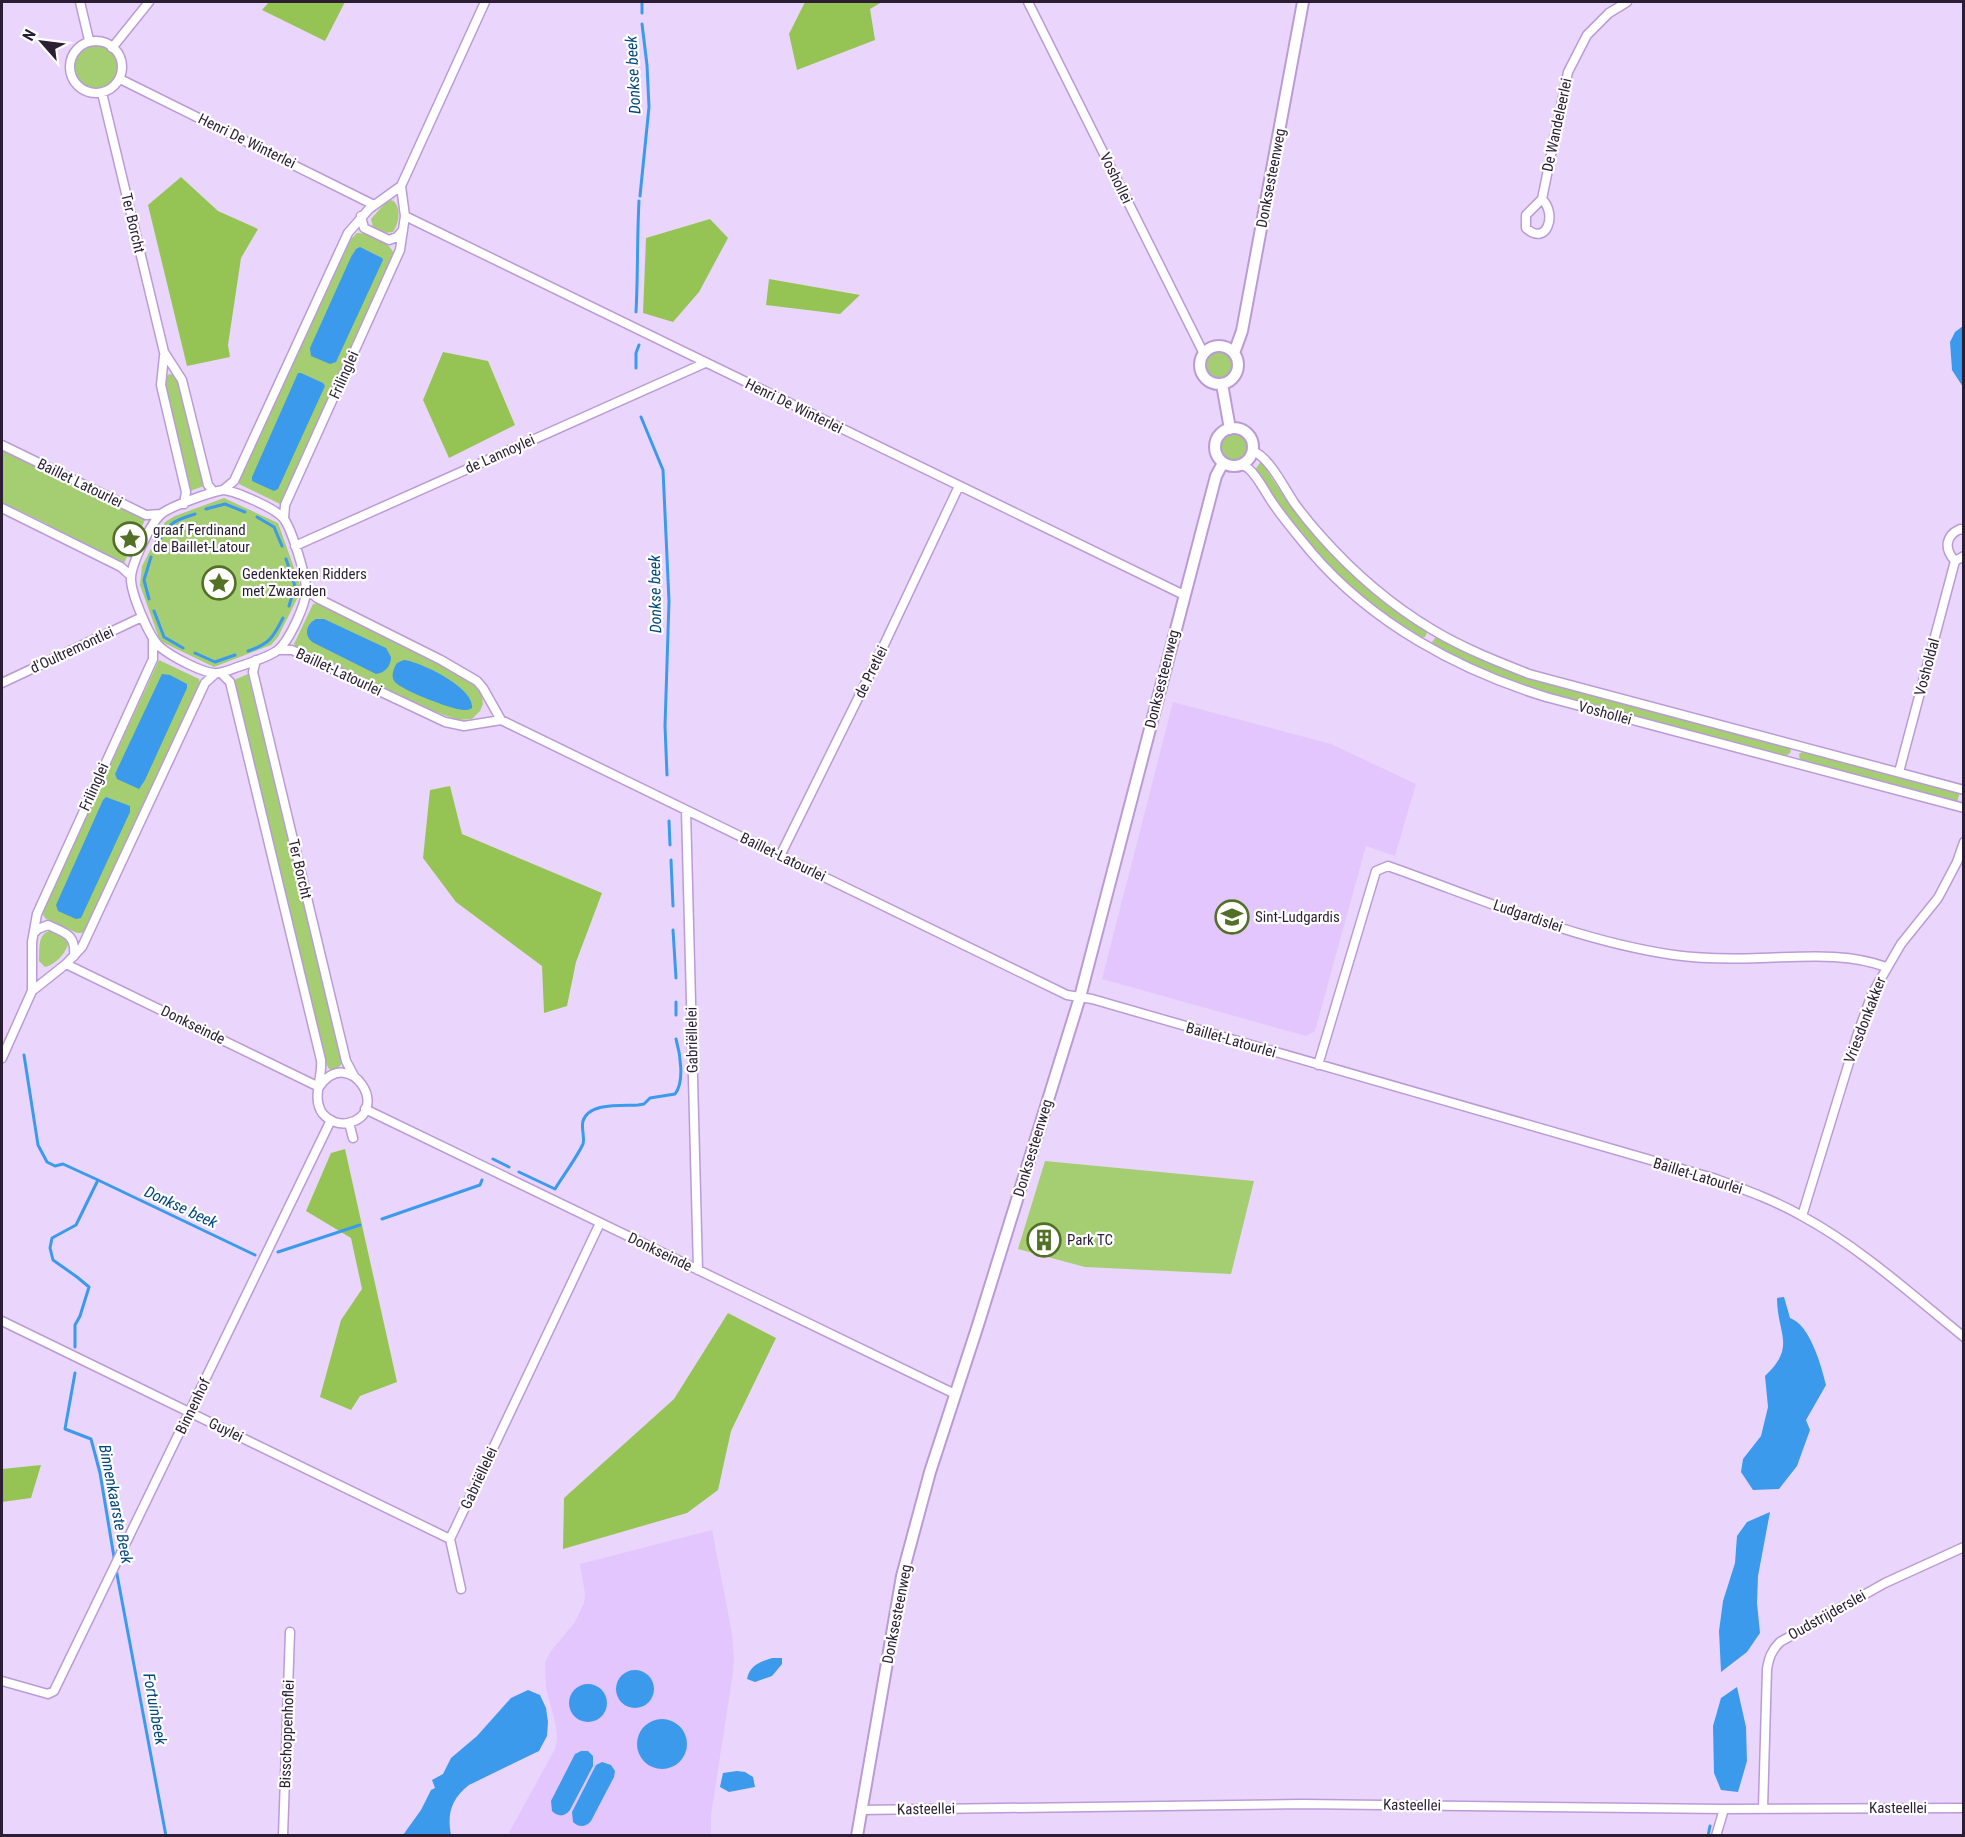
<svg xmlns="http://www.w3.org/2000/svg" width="1965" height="1837" viewBox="0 0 1965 1837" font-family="'Roboto Condensed',sans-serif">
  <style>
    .built { fill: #e3c6fd }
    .green { fill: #a5cd72 }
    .forest { fill: #95c455 }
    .water { fill: #3c9aed }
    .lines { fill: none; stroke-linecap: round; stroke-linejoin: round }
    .stream { stroke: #3c9aed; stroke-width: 3 }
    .minor-casing { stroke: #bb9bd6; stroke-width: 11 }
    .tertiary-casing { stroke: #bb9bd6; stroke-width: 14 }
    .minor { stroke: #fff; stroke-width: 8 }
    .tertiary { stroke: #fff; stroke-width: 10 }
    .labels { text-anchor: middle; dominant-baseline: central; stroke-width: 4.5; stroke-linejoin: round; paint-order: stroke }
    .street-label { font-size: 15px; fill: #2a1d34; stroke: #fff }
    .poi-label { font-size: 15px; fill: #2a1d34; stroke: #fff; text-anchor: start }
    .water-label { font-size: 16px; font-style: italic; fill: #00477b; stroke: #fff }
  </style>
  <rect width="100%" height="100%" fill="#ead6fc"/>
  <!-- built -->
  <path class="built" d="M1173 702 1331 744 1416 784 1395 856 1366 846 1315 1031 1306 1036 1102 979Z
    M712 1530 732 1633 734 1657 733 1673 711 1815V1834L700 1836H507L555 1749 557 1740 556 1726 546 1688 545 1662 551 1651 575 1622 584 1603 585 1594 580 1564Z"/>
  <!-- green -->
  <path class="green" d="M74 67a22 22 0 1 1 44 0a22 22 0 1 1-44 0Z
    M392 200C402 206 399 224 393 232L384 233 373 228 371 219 386 202Z
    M357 233C369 233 390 242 394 254L280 504 239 484V481L351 239Z
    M1205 365a14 14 0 1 1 28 0a14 14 0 1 1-28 0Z
    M169 374 175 375 178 378 204 486 190 491 164 380Z
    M1220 447a14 14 0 1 1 28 0a14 14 0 1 1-28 0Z
    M2 449 36 466 38 470 65 483 69 482 143 518 145 520 124 563 48 527 47 524 18 510 14 511 2 505Z
    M1261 461C1285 500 1317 542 1351 573 1373 593 1399 611 1424 629L1427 633 1425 637 1420 638C1385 614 1351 590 1323 559 1297 531 1276 501 1255 470Z
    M224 498 278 523 298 579 300 586 297 599 278 637 271 645 214 667 160 641 140 585 142 566 165 522 175 516Z
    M313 604H318L436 662 475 686 482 695 483 704 480 711 472 719 458 720 425 708 295 646 294 644Z
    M1436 637 1494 665 1536 680 1788 747 1791 750 1790 753 1785 757 1521 686 1489 674 1434 646 1432 642Z
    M159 660 199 679 200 683 88 927 82 933H77L46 919 43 915 44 909Z
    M248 674 342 1060 341 1065 335 1070 329 1069 326 1063 234 680Z
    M1804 751 1960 792 1957 802 1800 761 1799 754Z
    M49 931 63 936 68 944C66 953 55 965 45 967L39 961C40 950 37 935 49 931Z
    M1045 1161 1254 1181 1231 1274 1085 1267 1018 1249Z"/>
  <!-- forest -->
  <path class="forest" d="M269 2H345L325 41 262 10Z
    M805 2H882L870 9 875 40 797 70 789 34Z
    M181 177 218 211 258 229 241 258 228 345 230 357 187 366 148 205Z
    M710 219 728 238 699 292 673 322 643 313 646 238Z
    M769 279 860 295 840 314 766 305Z
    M443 352 488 361 515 425 449 458 423 400Z
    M450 786 462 834 602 893 576 962 567 1006 544 1013 542 966 456 902 423 858 430 790Z
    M345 1149 397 1382 360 1396 351 1410 320 1397 341 1320 362 1289 351 1238 306 1211 331 1153Z
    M728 1313 776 1338 731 1431 718 1490 687 1513 563 1549 564 1498 674 1399Z
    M41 1465 31 1498 2 1502V1469Z"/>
  <!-- water -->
  <path class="water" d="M360 247 382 258 383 260 336 362 330 364 311 356 310 348 351 257 356 249Z
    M1963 326V387L1952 370 1950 342 1955 332Z
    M298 373H301L323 383 325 386 278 489 274 491 252 481V477Z
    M316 619H324L386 648 391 657C391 666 385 673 376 674L312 642C303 634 307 624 316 619Z
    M404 660C421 662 475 688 472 708 468 710 468 710 463 710 451 709 403 691 395 682 392 679 392 674 394 669 396 663 398 662 404 660Z
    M162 674 170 675 187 684V688L145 780 139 789 117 779 115 774Z
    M106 797 130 806V812L81 918 76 919 58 911 56 905 103 800Z
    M1784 1297 1790 1318C1810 1325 1821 1365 1826 1385L1806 1420 1810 1430 1797 1466 1779 1489 1753 1490 1741 1472 1743 1459 1761 1436 1768 1407 1765 1376C1797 1346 1777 1334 1777 1298Z
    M1770 1512 1758 1576 1757 1603 1760 1633 1747 1652 1721 1672 1719 1631 1723 1601 1735 1563 1737 1536 1747 1522Z
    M772 1658H782V1664L772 1676 755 1682 747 1679C750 1665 760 1662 772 1658Z
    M616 1689a19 19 0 1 1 38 0a19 19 0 1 1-38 0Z
    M569 1703a19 19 0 1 1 38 0a19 19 0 1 1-38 0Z
    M1737 1687 1746 1727 1747 1761 1738 1792 1721 1790 1714 1773 1713 1726 1721 1698Z
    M528 1690 540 1695 546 1708 548 1722 547 1736 539 1751 469 1785C451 1799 447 1814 451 1835H403L421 1810 431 1790 435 1788 432 1780 443 1774 451 1758 477 1736 511 1698Z
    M637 1744a25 25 0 1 1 50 0a25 25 0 1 1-50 0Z
    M581 1751H588L593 1756V1766L570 1810C565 1817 558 1817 552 1811L551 1801 575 1754Z
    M602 1762 611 1765 615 1771 614 1777 591 1821C586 1827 579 1828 573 1822L572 1812 596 1765Z
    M737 1771 745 1772 753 1777 755 1787 729 1792 720 1787 723 1773Z"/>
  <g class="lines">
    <!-- stream -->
    <path class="stream" d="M642 2V13
      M640 196 649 107 647 65 642 24
      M636 312C638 275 637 238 639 201
      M636 368V353L639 345
      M641 417 663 470 669 601 665 726 667 775
      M206 509 225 504 245 512
      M257 517 274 527 282 546
      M157 546C167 524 172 521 195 514
      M286 559 295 586 289 606
      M149 599 144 580 151 557
      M154 611 164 637 183 648
      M248 651C269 644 273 638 283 618
      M195 653 215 662 235 655
      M669 821 670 845
      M671 860 673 906
      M673 930 676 978
      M676 1015V1002
      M24 1055 38 1145 47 1162 55 1166 63 1164 98 1180 76 1225 52 1238 50 1248 53 1260 77 1277 89 1287 80 1316 75 1325V1347
      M493 1159 509 1167
      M519 1172 555 1189C563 1176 577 1157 583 1144 585 1138 581 1128 583 1121 589 1102 623 1106 638 1105L644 1104 650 1098 675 1094C685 1082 680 1053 676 1039
      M98 1180 255 1255
      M382 1219 480 1185 482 1180
      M278 1252 360 1225
      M75 1373 65 1429 91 1439 100 1473 115 1563
      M116 1569 166 1836
      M1708 1836 1710 1826"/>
    <defs>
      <path id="minor" d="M80 2 89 40
        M1028 2 1204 354
        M70 67a26 26 0 1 1 52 0a26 26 0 1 1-52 0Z
        M112 48 149 2
        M120 79 374 205
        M102 93 164 352 182 380 208 485 214 492
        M1542 199C1558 215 1546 247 1526 228V215L1542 199 1568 72 1587 35 1609 13 1627 2
        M361 216 364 228 389 240 397 237 403 230
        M405 216 1184 595
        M164 356 161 385 186 492 184 504
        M2 445 146 515 161 514
        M1253 451C1270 458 1284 488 1295 504 1303 515 1312 526 1321 536 1353 572 1391 605 1433 630 1463 648 1496 661 1529 674L1964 790
        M1240 465C1244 466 1246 466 1249 469 1258 477 1265 492 1272 502 1284 520 1298 536 1312 553 1372 623 1458 670 1546 697L1964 808
        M223 490C236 491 277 509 284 519 292 530 306 576 306 589 307 603 289 641 278 650 269 657 254 661 244 665 236 667 227 672 218 673 205 675 171 656 160 647 149 637 130 592 131 577 132 563 150 525 160 515 168 507 211 492 223 490Z
        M223 490 234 481 348 233 369 209 401 186
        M2 508 121 567 131 576
        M284 519 285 505 400 250 405 216 401 186 485 2
        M295 546 705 363
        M1955 561C1944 549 1945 536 1960 529L1964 530
        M1955 561 1964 556
        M306 588 317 598 441 660 477 681 483 688 501 720 1067 995 1092 999 1713 1178C1743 1189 1774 1200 1802 1216 1861 1248 1912 1295 1964 1337
        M278 650H292L445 722 464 726 501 720
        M256 660 253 672 346 1061 354 1076
        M221 673 230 682 321 1060C323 1077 311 1099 323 1114 329 1121 339 1125 348 1123 393 1113 350 1043 319 1087
        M2 683 142 617
        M1899 772 1955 561
        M686 810 698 1270
        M780 856 874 666 959 486
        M34 933 38 929 48 925C65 933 76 934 74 956
        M66 964 319 1087
        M32 991 66 964 82 947 205 683 215 674
        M2 1058 32 991V942L37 914 153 659V640
        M1318 1065 1376 871 1388 866C1481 899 1577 941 1674 955 1702 959 1732 959 1760 958 1801 957 1847 952 1886 967
        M365 1109 955 1394
        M349 1123 353 1138
        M1802 1216 1858 1033 1872 994 1901 944 1938 898 1957 862 1964 842
        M2 1321 450 1539
        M450 1539 600 1223
        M450 1539 461 1589
        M2 1681 48 1694 54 1691 331 1120
        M1763 1808 1767 1669C1769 1657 1772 1650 1780 1642L1885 1583 1964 1547
        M861 1810 1302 1804 1724 1809 1964 1808
        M283 1836 290 1632
        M1716 1836 1724 1809"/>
      <path id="tertiary" d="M1200 365a19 19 0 1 1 38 0a19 19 0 1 1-38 0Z
        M1234 353 1242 331 1303 2
        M1222 384 1230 429
        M1215 447a19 19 0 1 1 38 0a19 19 0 1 1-38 0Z
        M857 1836 902 1576 930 1472 978 1325 1080 997 1216 476 1223 463"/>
    </defs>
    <!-- minor casing -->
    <use href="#minor" class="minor-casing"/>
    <!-- tertiary casing -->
    <use href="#tertiary" class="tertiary-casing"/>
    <!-- minor -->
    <use href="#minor" class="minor"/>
    <!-- tertiary -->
    <use href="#tertiary" class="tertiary"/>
  </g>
  <!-- icons -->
  <defs>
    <symbol id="sight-ring" viewBox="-11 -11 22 22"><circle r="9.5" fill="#fff" stroke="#527026" stroke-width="1.5"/><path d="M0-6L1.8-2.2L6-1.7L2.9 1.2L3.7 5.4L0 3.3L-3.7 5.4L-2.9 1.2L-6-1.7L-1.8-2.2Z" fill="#527026"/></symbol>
    <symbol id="school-ring" viewBox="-11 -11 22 22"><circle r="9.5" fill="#fff" stroke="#527026" stroke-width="1.5"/><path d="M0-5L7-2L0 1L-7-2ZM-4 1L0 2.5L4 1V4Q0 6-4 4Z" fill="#527026"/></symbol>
    <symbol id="building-ring" viewBox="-11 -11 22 22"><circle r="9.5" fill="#fff" stroke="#527026" stroke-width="1.5"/><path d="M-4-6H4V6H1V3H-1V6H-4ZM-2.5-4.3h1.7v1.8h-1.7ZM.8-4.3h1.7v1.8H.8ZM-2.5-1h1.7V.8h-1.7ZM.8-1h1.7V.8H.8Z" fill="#527026"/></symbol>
  </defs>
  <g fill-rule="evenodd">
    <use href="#sight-ring" x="111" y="520" width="38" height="38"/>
    <use href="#sight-ring" x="200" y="564" width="38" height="38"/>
    <use href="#school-ring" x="1213" y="898" width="38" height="38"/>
    <use href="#building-ring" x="1025" y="1221" width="38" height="38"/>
  </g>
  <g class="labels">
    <!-- street labels -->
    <g class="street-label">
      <text transform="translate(1557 125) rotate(-78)">De Wandeleerlei</text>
      <text transform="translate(247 141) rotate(26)">Henri De Winterlei</text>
      <text transform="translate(1116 178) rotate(64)">Voshollei</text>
      <text transform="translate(1271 178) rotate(-79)">Donksesteenweg</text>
      <text transform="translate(133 223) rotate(77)">Ter Borcht</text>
      <text transform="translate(344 375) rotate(-66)">Frilinglei</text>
      <text transform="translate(794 406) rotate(26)">Henri De Winterlei</text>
      <text transform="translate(500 454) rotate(-24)">de Lannoylei</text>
      <text transform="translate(80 483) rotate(26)">Baillet Latourlei</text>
      <text transform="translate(72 650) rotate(-25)">d'Oultremontlei</text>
      <text transform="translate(1927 667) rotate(-75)">Vosholdal</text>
      <text transform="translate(339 672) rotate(25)">Baillet-Latourlei</text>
      <text transform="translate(871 672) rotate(-64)">de Pretlei</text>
      <text transform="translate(1162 679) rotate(-76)">Donksesteenweg</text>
      <text transform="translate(1605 713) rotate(15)">Voshollei</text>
      <text transform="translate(94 787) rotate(-66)">Frilinglei</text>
      <text transform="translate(783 857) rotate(26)">Baillet-Latourlei</text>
      <text transform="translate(300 869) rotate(77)">Ter Borcht</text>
      <text transform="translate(1528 916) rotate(19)">Ludgardislei</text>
      <text transform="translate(1865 1020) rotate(-69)">Vriesdonkakker</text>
      <text transform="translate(193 1025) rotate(26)">Donkseinde</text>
      <text transform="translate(692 1040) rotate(-91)">Gabriëllelei</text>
      <text transform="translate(1231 1040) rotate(16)">Baillet-Latourlei</text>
      <text transform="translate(1033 1148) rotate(-73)">Donksesteenweg</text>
      <text transform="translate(1698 1176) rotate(17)">Baillet-Latourlei</text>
      <text transform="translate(660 1252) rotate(26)">Donkseinde</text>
      <text transform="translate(193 1406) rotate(-64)">Binnenhof</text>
      <text transform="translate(226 1430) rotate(26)">Guylei</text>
      <text transform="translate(479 1478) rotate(-65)">Gabriëllelei</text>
      <text transform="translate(897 1614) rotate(-79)">Donksesteenweg</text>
      <text transform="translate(1827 1615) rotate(-29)">Oudstrijderslei</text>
      <text transform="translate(287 1734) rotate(-88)">Bisschoppenhoflei</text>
      <text transform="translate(1412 1805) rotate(1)">Kasteellei</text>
      <text x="1898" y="1808">Kasteellei</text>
      <text transform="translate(926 1809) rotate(-1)">Kasteellei</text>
    </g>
    <!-- poi labels -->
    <g class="poi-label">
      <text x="153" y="530">graaf Ferdinand<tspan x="153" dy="17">de Baillet-Latour</tspan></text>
      <text x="242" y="574">Gedenkteken Ridders<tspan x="242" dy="17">met Zwaarden</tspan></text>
      <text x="1255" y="917">Sint-Ludgardis</text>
      <text x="1067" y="1240">Park TC</text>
    </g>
    <!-- water labels -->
    <g class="water-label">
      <text transform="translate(633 75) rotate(-93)">Donkse beek</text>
      <text transform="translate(655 594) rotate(-91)">Donkse beek</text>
      <text transform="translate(181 1207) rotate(25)">Donkse beek</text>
      <text transform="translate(116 1504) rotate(79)">Binnenkaarste Beek</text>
      <text transform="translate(155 1709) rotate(80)">Fortuinbeek</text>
    </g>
  </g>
  <!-- border -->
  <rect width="1965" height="1837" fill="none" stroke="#2a1d34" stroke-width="6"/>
  <!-- north arrow -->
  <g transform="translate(42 42) rotate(298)" stroke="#ffffff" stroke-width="4.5" paint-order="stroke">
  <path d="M0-4.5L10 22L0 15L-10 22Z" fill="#2a1d34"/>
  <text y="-9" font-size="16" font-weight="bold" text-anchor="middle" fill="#2a1d34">N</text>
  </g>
</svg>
